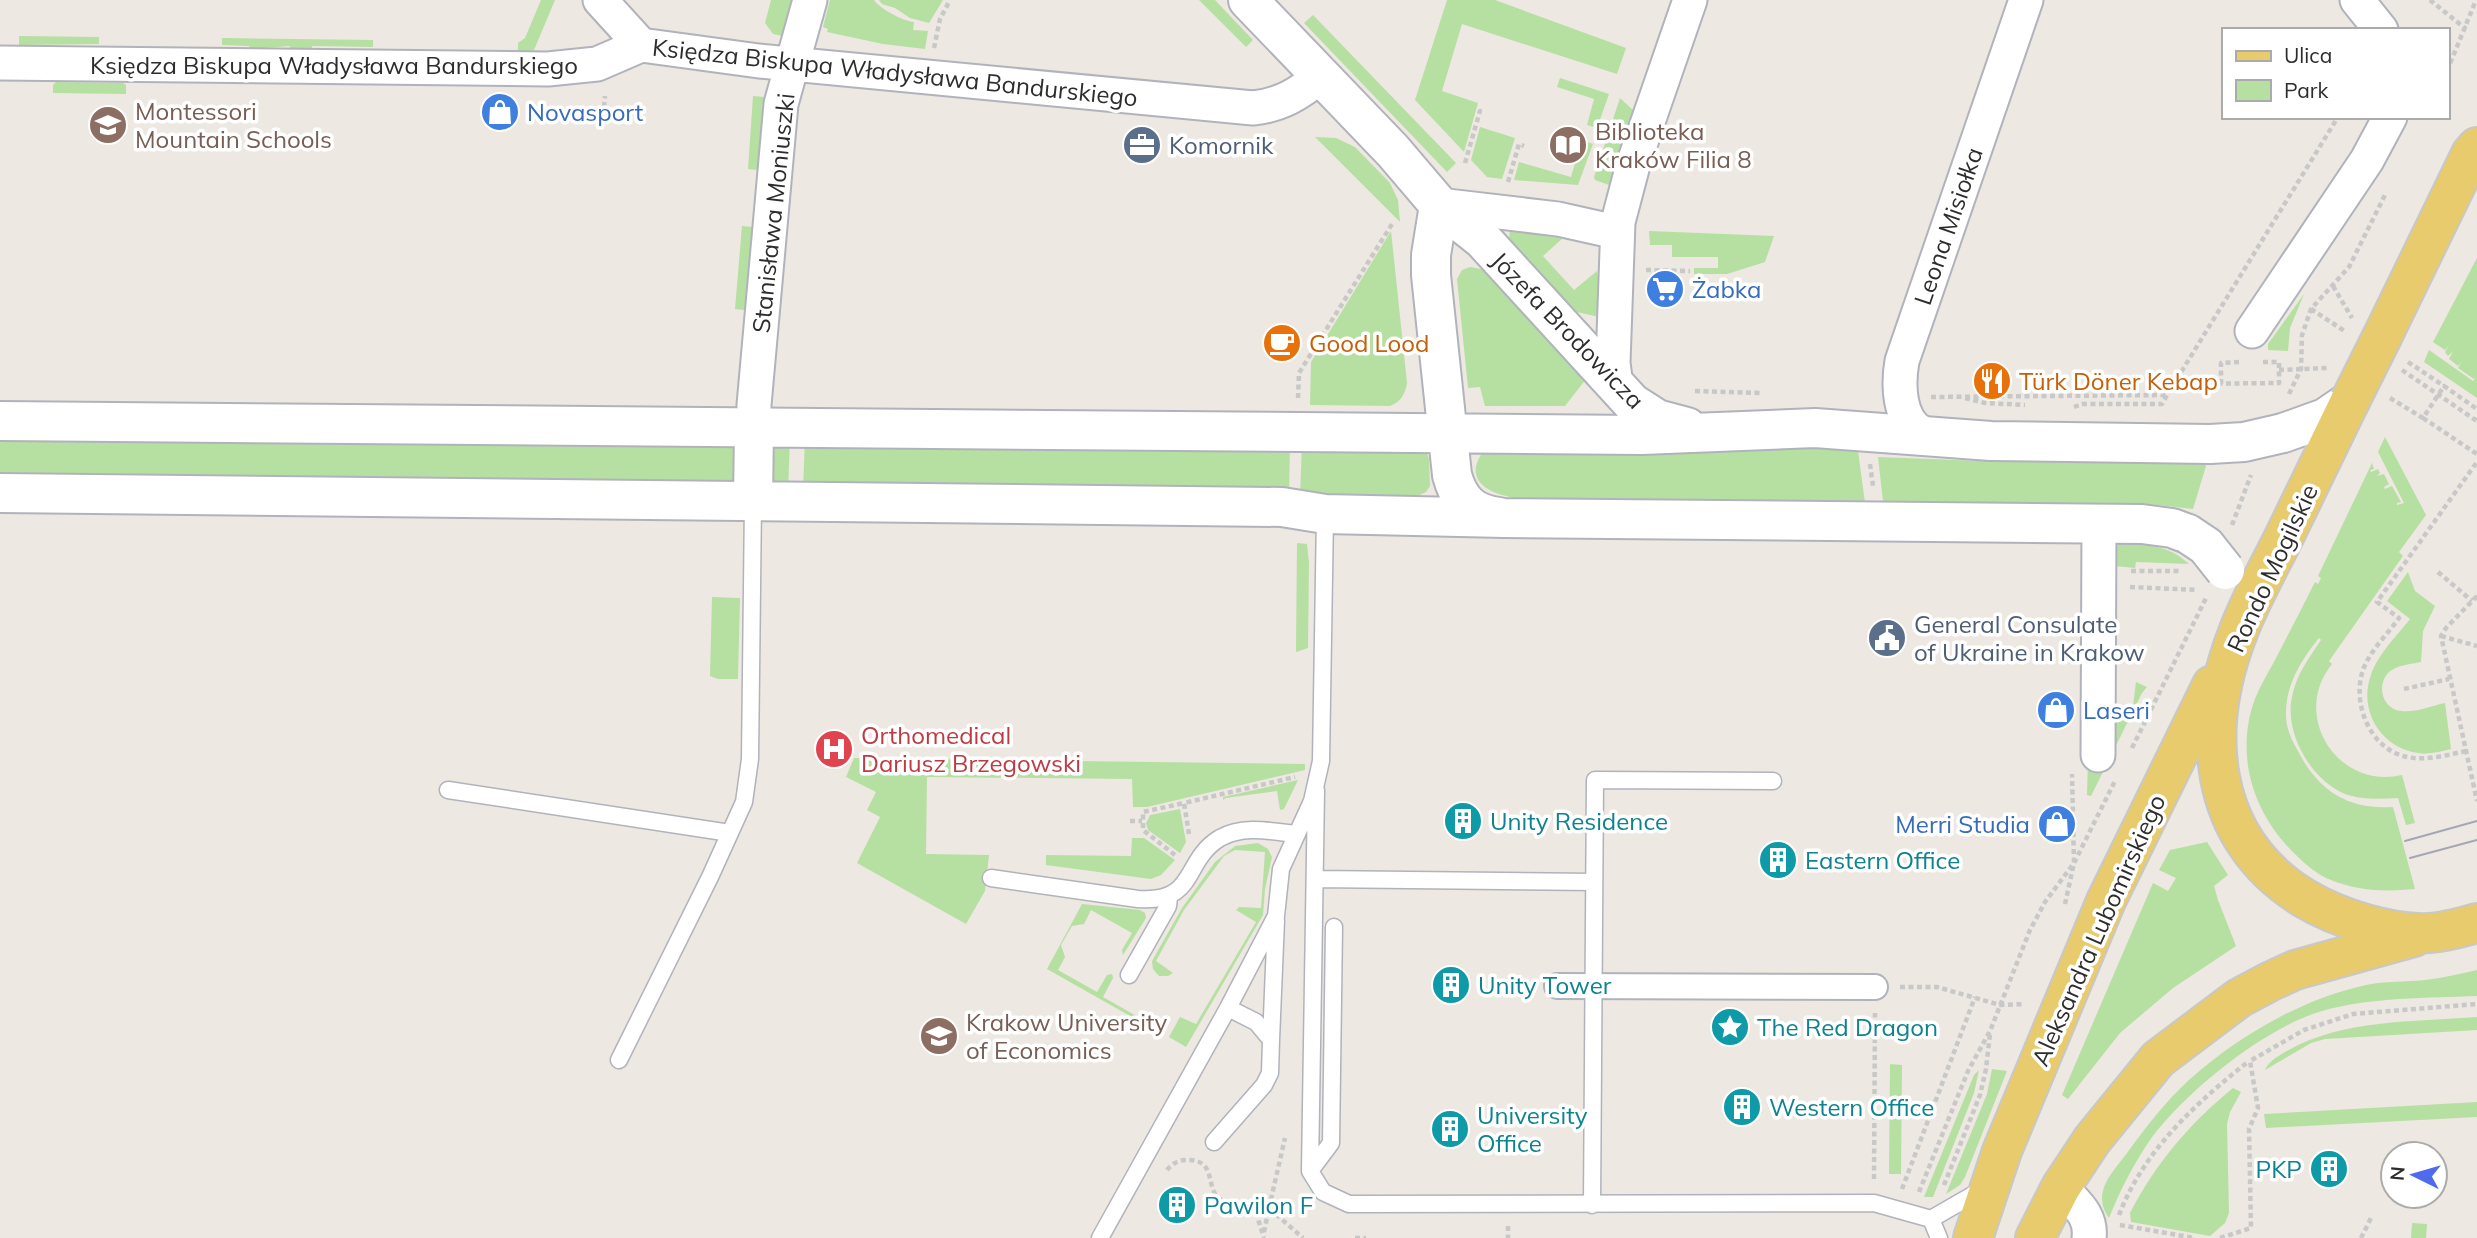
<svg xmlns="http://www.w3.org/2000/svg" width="2477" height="1238" viewBox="0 0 2477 1238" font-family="Mulish,sans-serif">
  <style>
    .green { fill: #b6dfa2 }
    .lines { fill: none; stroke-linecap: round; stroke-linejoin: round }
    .service-casing { stroke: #b1b3bc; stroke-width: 19 }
    .pedestrian-casing { stroke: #b1b3bc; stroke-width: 28 }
    .minor-casing { stroke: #b1b3bc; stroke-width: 37 }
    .tertiary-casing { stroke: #b1b3bc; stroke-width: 42 }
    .primary-casing { stroke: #c8c8c8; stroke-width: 42 }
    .path { stroke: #c8c8c8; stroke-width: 4.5; stroke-dasharray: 5 3.5; stroke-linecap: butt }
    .service { stroke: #fff; stroke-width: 16 }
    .pedestrian { stroke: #fff; stroke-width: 24 }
    .minor { stroke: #fff; stroke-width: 33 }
    .tertiary { stroke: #fff; stroke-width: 38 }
    .primary { stroke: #e7cb6c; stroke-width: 38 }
    .tram { stroke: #a3a6b5; stroke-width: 2 }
    .tertiary-bridge-casing { stroke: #b1b3bc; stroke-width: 42; stroke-linecap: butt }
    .primary-bridge-casing { stroke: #c8c8c8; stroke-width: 42; stroke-linecap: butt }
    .tertiary-bridge { stroke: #fff; stroke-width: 38 }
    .primary-bridge { stroke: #e7cb6c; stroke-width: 38 }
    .labels { text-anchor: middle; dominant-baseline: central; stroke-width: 7; stroke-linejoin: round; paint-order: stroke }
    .street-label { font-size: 24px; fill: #2d2d2d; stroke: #fff }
    .education-label { font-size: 24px; fill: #785e54; stroke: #fff; text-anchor: start }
    .shop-label { font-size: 24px; fill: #366cbe; stroke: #fff; text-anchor: start }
    .service-label { font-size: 24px; fill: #4e5e75; stroke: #fff; text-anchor: start }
    .food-label { font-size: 24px; fill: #c56008; stroke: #fff; text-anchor: start }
    .health-label { font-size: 24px; fill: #be3a42; stroke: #fff; text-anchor: start }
    .culture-label { font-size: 24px; fill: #0d838f; stroke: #fff; text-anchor: start }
  </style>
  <rect width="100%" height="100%" fill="#ede8e1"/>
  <!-- green -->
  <path class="green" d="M541 0H555L534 50 518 52V43L525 38Z
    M771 0H794L783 36 773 34 765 23Z
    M830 0H874C880 9 903 21 914 22L913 30 928 31 925 49 883 44 827 32 828 29 823 27Z
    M879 0H943L929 23 910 18 895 8 882 4Z
    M1199 0H1215L1253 40 1246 47Z
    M1447 0H1495L1626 48 1617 74 1462 24 1442 91 1478 103 1464 152 1415 100Z
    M1313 15 1456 163 1447 172 1304 23Z
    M19 36 99 37V44L19 45Z
    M222 38 373 40V47L312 46V49H290V46L250 49 249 46 222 45Z
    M1560 78 1609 94 1597 128 1587 125 1594 99 1557 87Z
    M56 82 123 83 126 85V94L53 93V85Z
    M753 96 773 98 766 171 748 169Z
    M1620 98 1635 112 1609 185 1595 180 1594 177Z
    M1480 127 1515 138 1502 179 1487 177 1471 160Z
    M1315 137 1336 138 1355 147 1390 183 1398 200 1400 222Z
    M1582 140 1593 144 1578 185 1514 180 1519 162 1571 177Z
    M742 226 762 228 754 311 735 309Z
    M1510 227 1561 235 1564 237 1543 256 1574 290 1597 271 1599 281V317L1577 312 1509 240Z
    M1391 231 1407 383C1405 394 1401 402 1390 406L1310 405 1311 362Z
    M1649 231 1774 236 1765 262 1727 274H1694V268H1718V257H1672V245H1650Z
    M2477 258V398L2424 362 2429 350 2473 381 2476 378 2474 379 2458 368 2462 361 2458 366 2449 359 2453 351 2448 356 2445 352 2449 345 2445 350 2433 342Z
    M1470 267 1481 269 1487 274 1586 379 1565 406H1485L1480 387 1468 388 1457 279 1462 270Z
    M2304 294 2290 328 2288 351 2268 350V344Z
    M0 429 733 443 738 450 739 482 0 485Z
    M790 437 788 492 774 486 772 480 771 450 775 444Z
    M805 437 1290 441 1289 498 803 492Z
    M2385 437 2426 515 2399 552 2403 556 2329 661 2332 664C2290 716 2338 790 2402 775L2415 823 2406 825 2398 798C2381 799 2362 800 2345 794 2311 780 2284 733 2292 697 2296 675 2309 658 2321 640L2319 638C2301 660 2285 686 2286 716 2286 728 2292 741 2298 751 2318 791 2349 810 2393 807L2415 889C2386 892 2358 891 2331 880 2318 875 2306 865 2296 855 2257 818 2237 765 2251 711 2256 692 2267 675 2276 658 2289 633 2302 608 2315 582L2318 584 2321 578 2318 576 2372 463 2374 469 2370 470 2371 472 2378 469 2380 473 2377 476 2384 474 2389 484 2384 487 2385 489 2392 486 2401 502 2397 503V505L2404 503 2378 452Z
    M1302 441 1426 451 1429 459 1430 486 1426 492 1413 498H1300Z
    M1597 445 1805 448 1858 451 1865 503 1516 498C1491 494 1463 482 1482 453Z
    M1878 457 1983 461H2205L2206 466 2193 509 2158 505 1883 501Z
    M1297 543 1307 544 1309 563 1308 648 1296 652Z
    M2119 544C2146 544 2169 545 2189 564L2136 562 2135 568 2115 566 2111 551Z
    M2408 572 2415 591 2435 606 2423 631 2421 662C2411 664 2397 665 2389 672 2376 685 2382 709 2401 711 2414 713 2431 706 2445 703L2451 749C2441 751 2430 755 2419 753 2383 749 2359 713 2370 678 2376 656 2396 637 2410 619L2387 601Z
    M712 597 740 598 738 679H718L710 676Z
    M2136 682 2147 687 2142 693 2091 796 2087 795 2088 759 2111 712 2116 708 2133 706Z
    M854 758 1305 764V770L1147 807H1133L1132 779 927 777 926 854 989 855 985 891 966 924 857 863 880 817 867 810 876 792 846 777Z
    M1298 780 1284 809 1280 810 1277 791 1226 798 1223 800V797Z
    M1180 809 1186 842 1180 853 1148 830 1146 823 1150 815Z
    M1132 838H1144L1175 860 1161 875 1151 879 1046 865V855L1131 856Z
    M2207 842 2228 875 2214 886 2218 900 2236 946 2173 988 2120 1033 2068 1099 2062 1095 2153 883 2168 891 2176 878 2159 870 2170 850Z
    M1258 843 1268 849 1272 857 1265 889 1263 915 1186 1047 1169 1037 1180 1017 1196 1024 1256 922 1236 910 1239 907 1261 908 1265 852 1235 850 1224 856 1184 910 1156 961 1173 973 1168 976H1159L1153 969 1152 961 1182 908 1215 862 1235 846Z
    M1082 904 1140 910 1145 913 1146 918 1123 955 1122 950 1132 933 1091 910 1084 924 1072 926 1061 945 1065 957 1058 970 1097 992 1107 975 1112 974 1113 978 1103 997 1147 1022 1146 1025 1047 969Z
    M2477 970V996C2427 998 2371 997 2322 1011 2265 1027 2178 1097 2146 1146 2131 1169 2119 1193 2109 1218 2091 1193 2112 1173 2127 1153 2146 1127 2165 1102 2189 1080 2238 1036 2302 999 2366 985 2385 981 2405 982 2425 980 2442 978 2460 974 2477 970Z
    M2477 1017V1030L2325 1039 2311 1043 2265 1070C2269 1061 2277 1057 2285 1052 2341 1019 2414 1022 2477 1017Z
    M1890 1064 1902 1065 1901 1174H1889Z
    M1992 1069 2007 1071 1965 1177 1960 1185 1946 1194 1987 1094Z
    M1979 1070 1974 1093 1933 1197H1924L1974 1075Z
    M2233 1088 2241 1092 2230 1112 2227 1124 2229 1213 2225 1223 2210 1236 2131 1222 2130 1213C2156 1163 2189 1124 2233 1088Z
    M2477 1102V1117L2266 1128 2264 1114Z
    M2412 1223 2427 1224 2426 1238H2411Z"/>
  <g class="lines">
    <defs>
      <path id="service" d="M448 790 730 833
        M1316 790 1310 1171 1323 1192 1349 1204 1874 1203 1931 1219 1983 1189
        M991 878 1138 899C1198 903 1182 861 1220 838 1243 825 1270 831 1295 834
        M1315 879 1594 882
        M1129 975 1168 906 1169 897
        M1271 1040 1276 920
        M619 1060 710 877 744 802 750 759 753 501
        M1214 1142 1264 1085 1270 1073 1271 1040 1256 1022 1228 1008
        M1310 1171 1331 1143 1334 927
        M1592 1205 1595 780 1773 781
        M1931 1219 1939 1238
        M1100 1238 1228 1008 1276 916 1281 869 1312 801 1321 761 1325 514"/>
      <path id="pedestrian" d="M1557 986 1875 987"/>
      <path id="minor" d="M600 0 641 45
        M2357 0 2381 30
        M0 63 548 69 597 64 641 45 759 61 1253 108C1282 105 1300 93 1322 75
        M1439 205 1558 219 1616 232
        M2252 331 2367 160 2390 117
        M1616 386 1613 363 1618 222 1633 165 1690 0
        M754 429V405L781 104 810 0
        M1938 438C1933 437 1926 436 1922 433 1898 420 1898 384 1902 361L2026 0
        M2098 755 2099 524
        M2061 1187C2076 1204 2092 1215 2089 1238"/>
      <path id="tertiary" d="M1248 0 1393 151 1439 205 1483 240 1632 403 1657 419 1687 427
        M1439 205 1431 255V275L1452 475C1459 501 1472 514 1499 517
        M0 421 1642 435 1815 428 1991 441 2210 444
        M2283 433 2325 418 2350 401
        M0 493 1282 507 1325 514 1504 518 2142 524 2172 528 2188 534
        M753 501 754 429"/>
      <path id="primary" d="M2383 335 2471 154 2477 147
        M2350 401C2328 447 2305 493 2283 539 2268 569 2251 599 2239 630 2200 728 2206 838 2304 898 2337 918 2391 935 2430 933 2445 932 2462 927 2477 923
        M1973 1238 2002 1151 2106 901 2212 685
        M2035 1238 2061 1187 2092 1140 2158 1059 2239 998 2271 981 2295 970 2414 937"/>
    </defs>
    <!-- service casing -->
    <use href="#service" class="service-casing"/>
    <!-- pedestrian casing -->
    <use href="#pedestrian" class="pedestrian-casing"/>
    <!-- minor casing -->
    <use href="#minor" class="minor-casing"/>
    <!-- tertiary casing -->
    <use href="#tertiary" class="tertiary-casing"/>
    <!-- primary casing -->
    <use href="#primary" class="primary-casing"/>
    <!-- path -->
    <path class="path" d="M2430 0 2466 29
      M934 48 940 19 950 0
      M2447 71 2476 0
      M604 107 605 96
      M1465 163 1480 111 1484 112
      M1508 182 1519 144 1524 146
      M1646 270 1690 271
      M2333 286 2352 318
      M2311 309 2346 332
      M2408 362 2444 386
      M2279 370 2327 368
      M2402 370 2477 421
      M2175 384 2279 383V362H2263
      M2221 384V363L2241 362
      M1695 391 1760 393
      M2289 394 2301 369 2302 335 2311 309 2349 267 2386 193
      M1931 397 2167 395 2338 117
      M1298 398 1299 373 1392 224
      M1965 398 1985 403 2025 405
      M2390 398 2423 418 2444 386 2477 409
      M2074 407 2082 404H2162L2167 395
      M2423 418 2477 454
      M1870 464 1873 486
      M2232 525 2251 475
      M2131 571H2181
      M2438 572 2472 601
      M2130 587 2198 590
      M2477 596 2446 628 2441 636 2477 801
      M2441 636 2477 646
      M2404 689 2449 679
      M2132 748 2207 596
      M2466 751C2447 755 2427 761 2407 757 2367 749 2348 695 2367 661 2375 646 2389 632 2399 618L2377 602 2477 462
      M1130 821H1142
      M1189 834 1184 803 1295 777
      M1175 855 1143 830V812L1184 803
      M2065 904 2074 863 2072 774
      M1900 987H1937L2000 1005 2025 1004
      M1167 1170C1172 1164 1178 1160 1186 1160 1217 1159 1205 1186 1219 1199 1259 1208 1251 1199 1264 1238
      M1874 1179 1875 1013
      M1944 1185 1980 1095 1986 1069 1990 1034
      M1902 1189 1975 997
      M1919 1192 1968 1071 1990 1031 2030 930 2045 902 2074 863 2115 781
      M1269 1208 1285 1138
      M2119 1215C2144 1150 2196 1103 2249 1061
      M2120 1225 2195 1238
      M1508 1226V1238
      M1264 1232 1269 1208 1303 1238
      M1355 1238H1366
      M2220 1238 2251 1228 2249 1129 2258 1108 2250 1061 2304 1030 2353 1014 2477 1004
      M2361 1238 2372 1216"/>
    <!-- service -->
    <use href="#service" class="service"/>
    <!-- pedestrian -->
    <use href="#pedestrian" class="pedestrian"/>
    <!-- minor -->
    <use href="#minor" class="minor"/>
    <!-- tertiary -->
    <use href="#tertiary" class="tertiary"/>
    <!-- primary -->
    <use href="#primary" class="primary"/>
    <!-- tram -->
    <path class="tram" d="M2405 841 2477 821
      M2410 858 2477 840"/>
    <defs>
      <path id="tertiary-bridge" d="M2210 444 2244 442 2283 433
        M2188 534 2206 546 2225 570"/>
      <path id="primary-bridge" d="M2350 401 2383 335"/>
    </defs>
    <!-- tertiary-bridge casing -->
    <use href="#tertiary-bridge" class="tertiary-bridge-casing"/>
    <!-- primary-bridge casing -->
    <use href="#primary-bridge" class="primary-bridge-casing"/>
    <!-- tertiary-bridge -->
    <use href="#tertiary-bridge" class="tertiary-bridge"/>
    <!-- primary-bridge -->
    <use href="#primary-bridge" class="primary-bridge"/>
  </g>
  <!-- icons -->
  <defs>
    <symbol id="shop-disc" viewBox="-11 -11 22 22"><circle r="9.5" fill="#3f7fe0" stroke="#fff"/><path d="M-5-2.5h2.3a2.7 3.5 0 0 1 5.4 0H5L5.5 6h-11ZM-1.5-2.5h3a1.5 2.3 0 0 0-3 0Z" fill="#fff"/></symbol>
    <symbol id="school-disc" viewBox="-11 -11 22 22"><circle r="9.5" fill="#8d6e63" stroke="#fff"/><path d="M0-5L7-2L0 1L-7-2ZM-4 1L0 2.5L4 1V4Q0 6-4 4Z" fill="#fff"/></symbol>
    <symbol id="office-disc" viewBox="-11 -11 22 22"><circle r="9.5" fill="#5c6f8a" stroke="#fff"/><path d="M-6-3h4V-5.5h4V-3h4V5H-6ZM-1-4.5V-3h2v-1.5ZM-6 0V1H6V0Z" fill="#fff"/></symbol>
    <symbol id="library-disc" viewBox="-11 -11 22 22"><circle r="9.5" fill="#8d6e63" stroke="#fff"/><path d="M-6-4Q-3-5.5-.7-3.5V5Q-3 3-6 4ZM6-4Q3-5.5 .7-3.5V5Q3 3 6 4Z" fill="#fff"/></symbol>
    <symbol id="supermarket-disc" viewBox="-11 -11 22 22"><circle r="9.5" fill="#3f7fe0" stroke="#fff"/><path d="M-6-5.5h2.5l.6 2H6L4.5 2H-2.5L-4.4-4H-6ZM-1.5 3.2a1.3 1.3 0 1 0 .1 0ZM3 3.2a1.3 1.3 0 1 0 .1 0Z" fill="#fff"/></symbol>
    <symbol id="cafe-disc" viewBox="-11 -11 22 22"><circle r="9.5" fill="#e8710a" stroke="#fff"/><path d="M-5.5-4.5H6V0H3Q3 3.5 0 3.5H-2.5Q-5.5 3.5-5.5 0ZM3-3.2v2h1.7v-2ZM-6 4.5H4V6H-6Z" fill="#fff"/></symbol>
    <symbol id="restaurant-disc" viewBox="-11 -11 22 22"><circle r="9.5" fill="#e8710a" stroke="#fff"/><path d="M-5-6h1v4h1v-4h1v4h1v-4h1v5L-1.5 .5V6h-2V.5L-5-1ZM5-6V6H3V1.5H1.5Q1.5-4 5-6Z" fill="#fff"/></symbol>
    <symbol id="civic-disc" viewBox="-11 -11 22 22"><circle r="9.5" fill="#5c6f8a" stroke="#fff"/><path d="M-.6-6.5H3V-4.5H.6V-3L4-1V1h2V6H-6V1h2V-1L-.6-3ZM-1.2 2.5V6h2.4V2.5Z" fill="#fff"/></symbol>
    <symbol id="hospital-disc" viewBox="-11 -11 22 22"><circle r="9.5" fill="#e0444e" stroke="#fff"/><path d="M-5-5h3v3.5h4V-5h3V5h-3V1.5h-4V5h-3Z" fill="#fff"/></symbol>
    <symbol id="building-disc" viewBox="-11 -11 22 22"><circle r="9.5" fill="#0f9aa8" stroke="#fff"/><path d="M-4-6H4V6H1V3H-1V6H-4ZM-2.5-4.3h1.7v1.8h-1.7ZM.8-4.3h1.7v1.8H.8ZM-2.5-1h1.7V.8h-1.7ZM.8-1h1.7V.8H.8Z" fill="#fff"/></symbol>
    <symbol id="sight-disc" viewBox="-11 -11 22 22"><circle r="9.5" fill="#0f9aa8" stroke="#fff"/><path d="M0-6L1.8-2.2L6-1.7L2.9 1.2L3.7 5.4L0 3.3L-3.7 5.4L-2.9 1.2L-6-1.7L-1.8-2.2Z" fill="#fff"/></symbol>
    <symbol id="university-disc" viewBox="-11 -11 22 22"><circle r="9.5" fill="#8d6e63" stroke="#fff"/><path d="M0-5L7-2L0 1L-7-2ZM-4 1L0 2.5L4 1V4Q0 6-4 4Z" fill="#fff"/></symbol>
  </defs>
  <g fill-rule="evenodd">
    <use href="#shop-disc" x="478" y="90" width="44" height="44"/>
    <use href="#school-disc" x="86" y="103" width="44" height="44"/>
    <use href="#office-disc" x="1120" y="123" width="44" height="44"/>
    <use href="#library-disc" x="1546" y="123" width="44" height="44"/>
    <use href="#supermarket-disc" x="1643" y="267" width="44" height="44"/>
    <use href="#cafe-disc" x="1260" y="321" width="44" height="44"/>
    <use href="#restaurant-disc" x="1970" y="359" width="44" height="44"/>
    <use href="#civic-disc" x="1865" y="616" width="44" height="44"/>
    <use href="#shop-disc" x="2034" y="688" width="44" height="44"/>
    <use href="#hospital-disc" x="812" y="727" width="44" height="44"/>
    <use href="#building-disc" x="1441" y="799" width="44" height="44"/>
    <use href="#shop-disc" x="2035" y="802" width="44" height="44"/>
    <use href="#building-disc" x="1756" y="838" width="44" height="44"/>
    <use href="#building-disc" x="1429" y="963" width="44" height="44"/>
    <use href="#sight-disc" x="1708" y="1005" width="44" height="44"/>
    <use href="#university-disc" x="917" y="1014" width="44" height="44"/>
    <use href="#building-disc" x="1720" y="1085" width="44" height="44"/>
    <use href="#building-disc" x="1428" y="1107" width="44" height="44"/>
    <use href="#building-disc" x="2307" y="1147" width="44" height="44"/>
    <use href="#building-disc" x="1155" y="1183" width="44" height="44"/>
  </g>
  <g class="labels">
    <!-- street labels -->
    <g class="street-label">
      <text x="334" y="65">Księdza Biskupa Władysława Bandurskiego</text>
      <text transform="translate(895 72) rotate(6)">Księdza Biskupa Władysława Bandurskiego</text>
      <text transform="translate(773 213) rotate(-84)">Stanisława Moniuszki</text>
      <text transform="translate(1948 226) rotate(-71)">Leona Misiołka</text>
      <text transform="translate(1568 330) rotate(46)">Józefa Brodowicza</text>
      <text transform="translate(2272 568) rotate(-65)">Rondo Mogilskie</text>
      <text transform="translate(2098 930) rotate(-66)">Aleksandra Lubomirskiego</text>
    </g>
    <!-- education labels -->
    <g class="education-label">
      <text x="135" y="111">Montessori<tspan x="135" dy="28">Mountain Schools</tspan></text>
      <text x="1595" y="131">Biblioteka<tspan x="1595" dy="28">Kraków Filia 8</tspan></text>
      <text x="966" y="1022">Krakow University<tspan x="966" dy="28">of Economics</tspan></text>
    </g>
    <!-- shop labels -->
    <g class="shop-label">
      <text x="527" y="112">Novasport</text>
      <text x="1692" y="289">Żabka</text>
      <text x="2083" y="710">Laseri</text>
      <text x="2030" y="824" text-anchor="end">Merri Studia</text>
    </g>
    <!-- service labels -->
    <g class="service-label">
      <text x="1169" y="145">Komornik</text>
      <text x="1914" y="624">General Consulate<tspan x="1914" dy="28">of Ukraine in Krakow</tspan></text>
    </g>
    <!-- food labels -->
    <g class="food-label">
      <text x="1309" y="343">Good Lood</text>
      <text x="2019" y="381">Türk Döner Kebap</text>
    </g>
    <!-- health labels -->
    <g class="health-label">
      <text x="861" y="735">Orthomedical<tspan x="861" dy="28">Dariusz Brzegowski</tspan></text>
    </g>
    <!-- culture labels -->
    <g class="culture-label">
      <text x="1490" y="821">Unity Residence</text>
      <text x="1805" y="860">Eastern Office</text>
      <text x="1478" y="985">Unity Tower</text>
      <text x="1757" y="1027">The Red Dragon</text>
      <text x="1769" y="1107">Western Office</text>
      <text x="1477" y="1115">University<tspan x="1477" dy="28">Office</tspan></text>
      <text x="2302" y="1169" text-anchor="end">PKP</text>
      <text x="1204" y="1205">Pawilon F</text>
    </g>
  </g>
  <!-- legend -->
  <rect x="2222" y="28" width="228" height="91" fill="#ffffff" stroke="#ababab" stroke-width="2"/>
  <rect x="2236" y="51" width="35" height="10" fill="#e7cb6c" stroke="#ababab" stroke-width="2"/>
  <text x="2284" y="63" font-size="21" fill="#2d2d2d">Ulica</text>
  <rect x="2236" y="80" width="35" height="21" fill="#b6dfa2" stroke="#ababab" stroke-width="2"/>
  <text x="2284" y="98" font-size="21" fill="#2d2d2d">Park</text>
  <!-- north arrow -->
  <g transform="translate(2414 1175) rotate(275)"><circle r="33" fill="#ffffff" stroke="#ababab" stroke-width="2"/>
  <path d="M0-5L12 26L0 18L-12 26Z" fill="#4e6bed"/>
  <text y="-10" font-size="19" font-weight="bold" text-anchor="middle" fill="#2d2d2d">N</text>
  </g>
</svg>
